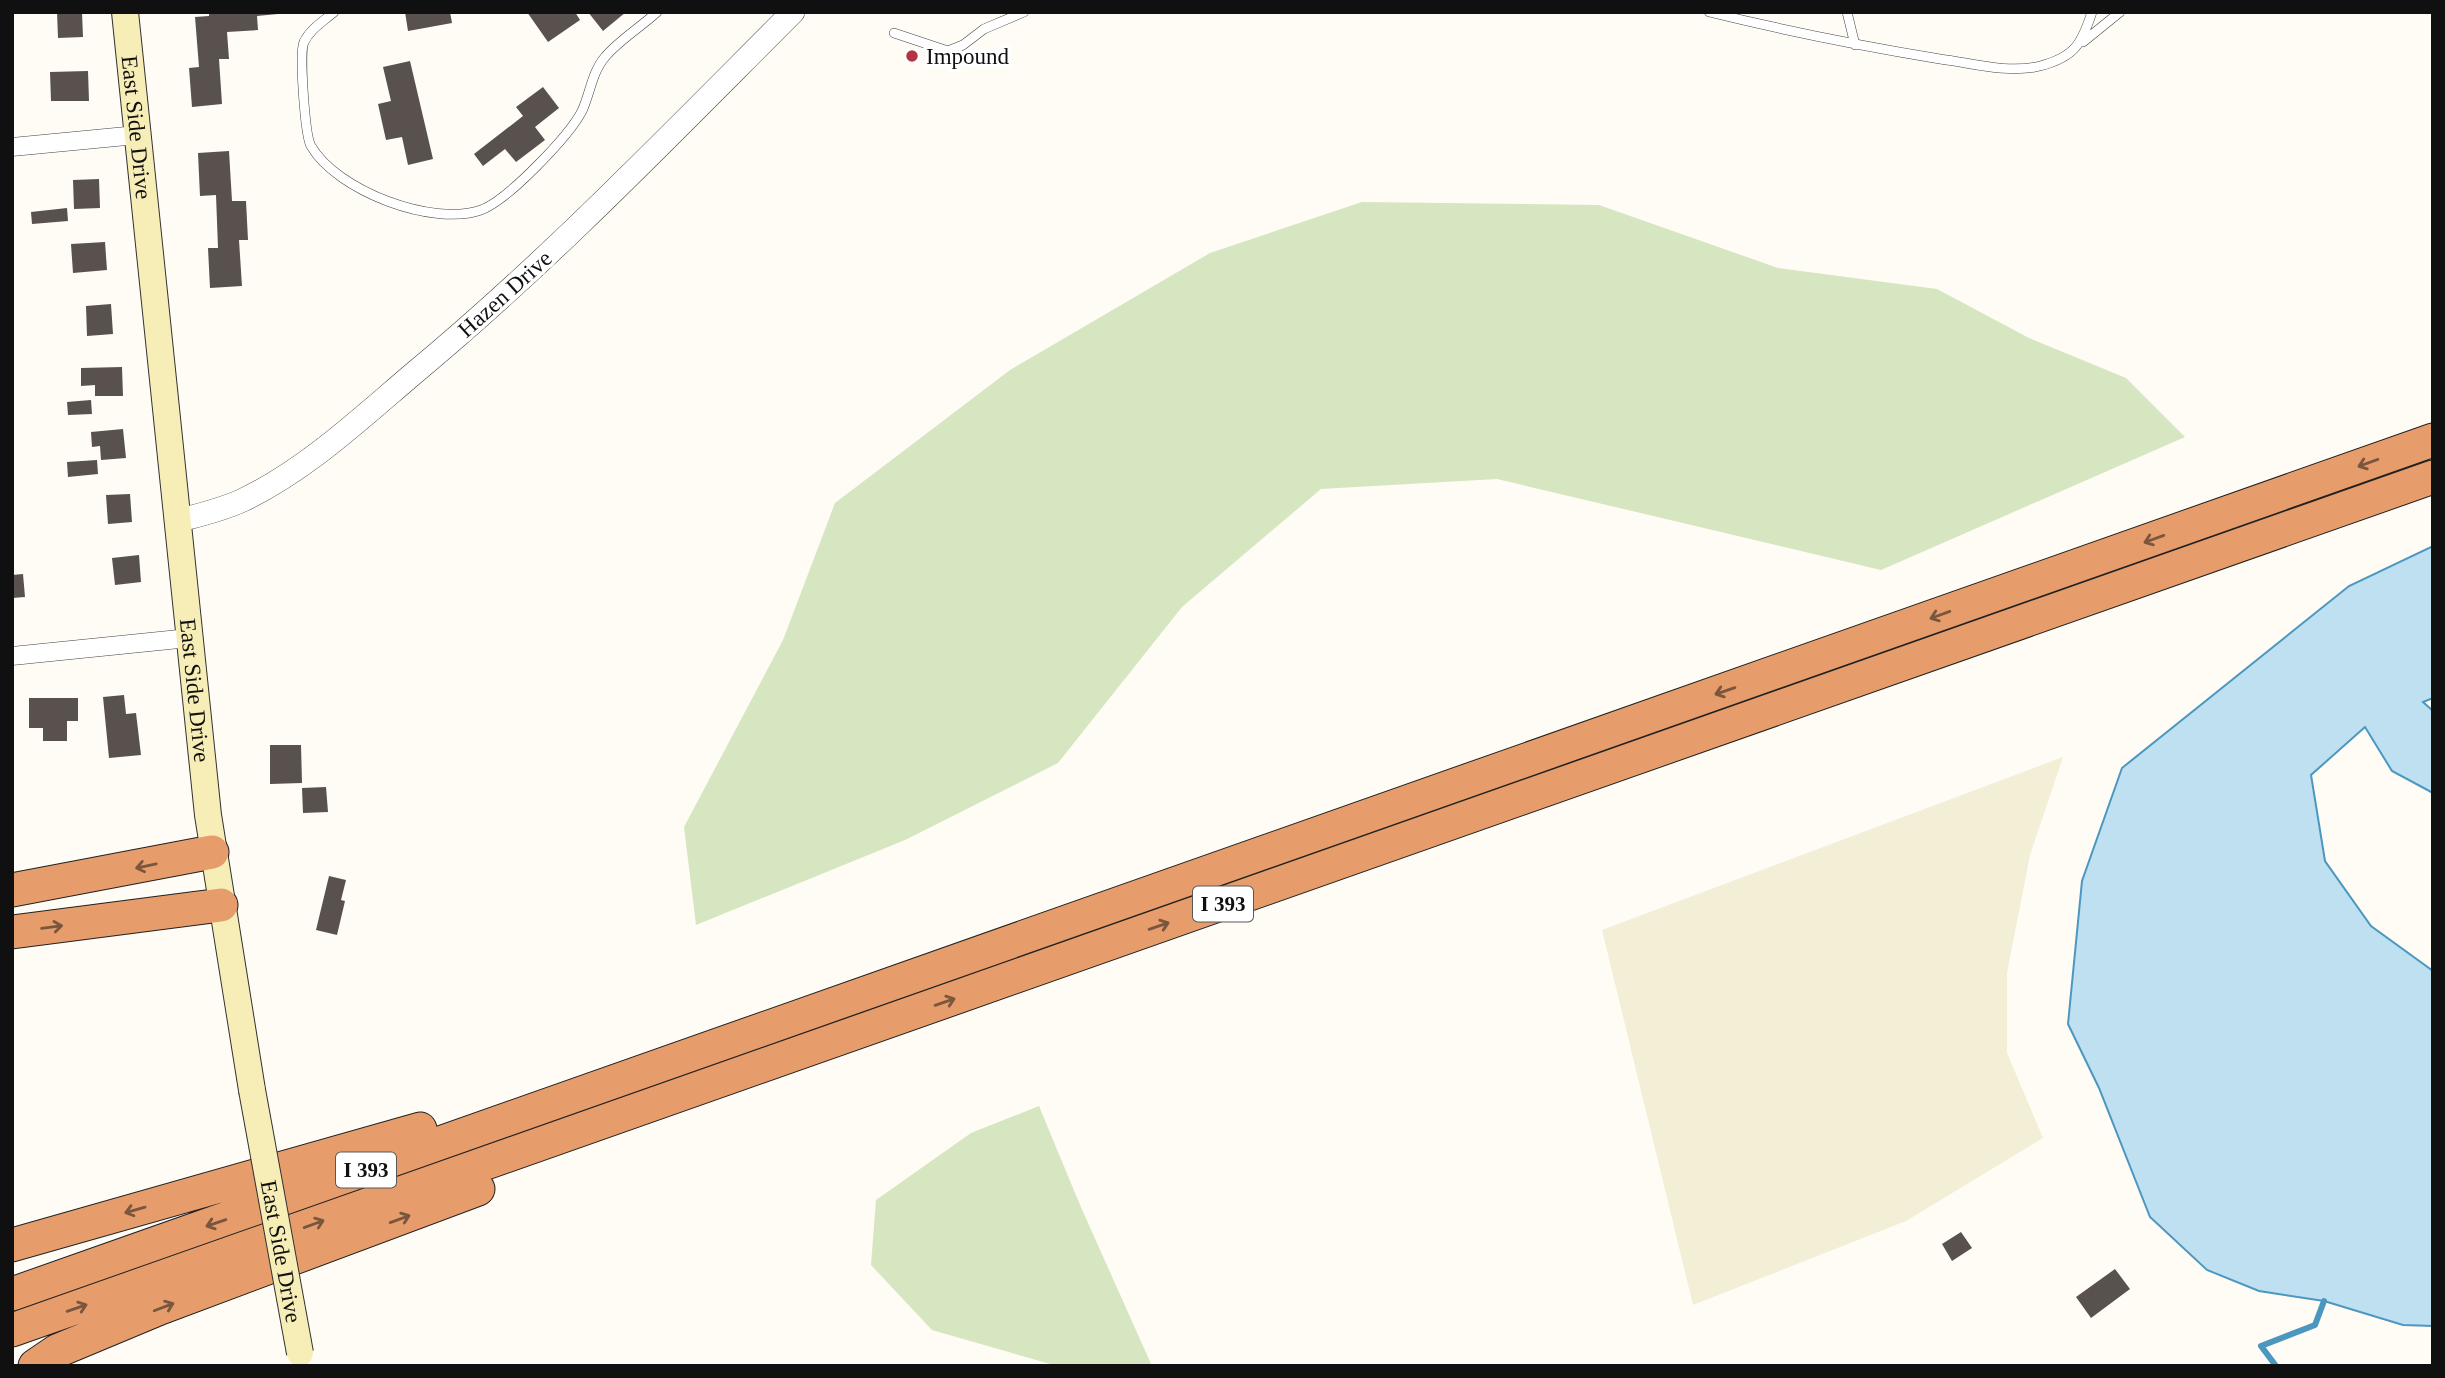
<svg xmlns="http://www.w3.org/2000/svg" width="2445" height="1378" viewBox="0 0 2445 1378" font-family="'Times New Roman',serif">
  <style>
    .farmland { fill: #f2efd6 }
    .green { fill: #d6e6c0 }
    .water { fill: #bee0f1; stroke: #4c97c0; stroke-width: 2 }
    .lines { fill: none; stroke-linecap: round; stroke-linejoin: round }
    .stream { stroke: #4c97c0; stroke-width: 6 }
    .building { fill: #58514e }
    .service-casing { stroke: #434343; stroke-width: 10 }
    .minor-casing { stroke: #434343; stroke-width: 19 }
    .tertiary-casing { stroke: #434343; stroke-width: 24 }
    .secondary-casing { stroke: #323232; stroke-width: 28 }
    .motorway-casing { stroke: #212121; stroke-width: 35 }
    .service { stroke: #fff; stroke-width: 9 }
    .minor { stroke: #fff; stroke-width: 18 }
    .tertiary { stroke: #fff; stroke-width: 23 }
    .secondary { stroke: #f7edb6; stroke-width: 26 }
    .motorway { stroke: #e69d6b; stroke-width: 33 }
    .secondary-bridge-casing { stroke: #323232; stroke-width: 28; stroke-linecap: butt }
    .secondary-bridge { stroke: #f7edb6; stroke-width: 26 }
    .oneway { stroke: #7b563e }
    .poi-dot { fill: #b33541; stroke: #fff; stroke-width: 2.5 }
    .labels { text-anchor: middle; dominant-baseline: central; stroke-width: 7; stroke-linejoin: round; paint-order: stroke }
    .shield { fill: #fff; stroke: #585858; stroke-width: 2 }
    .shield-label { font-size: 21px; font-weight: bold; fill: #101010 }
    .poi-label { font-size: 23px; fill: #101010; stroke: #fff; text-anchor: start }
    .street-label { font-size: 23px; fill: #101010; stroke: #fff }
  </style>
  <rect width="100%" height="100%" fill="#fefcf5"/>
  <!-- farmland -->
  <path class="farmland" d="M2063 757 2030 855 2007 973V1053L2043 1138 1906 1221 1693 1305 1602 930Z"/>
  <!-- green -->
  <path class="green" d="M1362 202 1599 205 1778 268 1937 289 2029 338 2126 378 2185 437 1881 570 1497 479 1321 489 1182 607 1058 763 905 840 696 925 684 827 783 640 835 503 1010 370 1210 253Z
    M1039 1106 1080 1205 1152 1366H1057L932 1330 871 1265 876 1200 971 1133Z"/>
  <!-- water -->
  <path class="water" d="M2433 546V698L2423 702 2433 711V793L2392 771 2365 727 2311 775 2325 861 2371 926 2433 971V1326L2403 1325 2324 1301 2259 1291 2207 1270 2150 1217 2099 1088 2068 1024 2082 881 2122 768 2349 586Z"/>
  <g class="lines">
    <!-- stream -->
    <path class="stream" d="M2276 1366 2261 1346 2315 1325 2324 1301"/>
  </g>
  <!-- building -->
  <path class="building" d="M57 12H82L83 37 58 38Z
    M209 12 278 14 257 16 258 30 227 32 229 59H219L222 104 192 107 189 68 199 67 195 17 209 16Z
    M405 12H450L452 23 408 31Z
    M527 12H575L580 20 548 42Z
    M588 12H626L603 31Z
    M410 61 433 159 408 165 402 137 386 140 378 104 391 101 383 67Z
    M88 71 89 101H51L50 72Z
    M543 87 559 108 535 127 545 140 516 162 505 149 483 166 474 154 523 116 516 107Z
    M229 151 232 201H246L248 240H239L242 286 210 288 208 248H218L216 195 200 196 198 153Z
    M99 179 100 208 74 209 73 180Z
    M67 208 68 221 32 224 31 212Z
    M105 242 107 270 73 273 71 244Z
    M111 304 113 334 87 336 86 306Z
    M122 367 123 396H95V385L81 386V368Z
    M91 400 92 414 68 415 67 402Z
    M123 429 126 458 101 460 100 446 92 447 91 432Z
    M97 460 98 474 68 477 67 462Z
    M130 494 132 522 108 524 106 495Z
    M139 555 141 582 115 585 112 558Z
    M23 574 25 597 12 598V575Z
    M124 695 126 714 136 713 141 755 109 758 103 697Z
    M29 698H78V721H67V741H43V728H29Z
    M270 745H301L302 783 270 784Z
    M326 787 328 812 303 813 302 788Z
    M329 876 346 880 341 900 345 901 337 935 316 930Z
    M1961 1232 1972 1248 1952 1261 1942 1244Z
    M2115 1269 2130 1289 2091 1318 2076 1297Z"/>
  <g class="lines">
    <defs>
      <path id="service" d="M334 12C324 21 310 29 304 42 299 52 305 136 311 146 337 191 433 227 481 210 508 200 569 136 582 111 590 94 592 72 605 57 619 40 641 27 657 12
        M1709 12C1786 31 1862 46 1940 59 1972 63 2008 74 2040 66 2075 57 2082 43 2092 12
        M1847 12 1855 45
        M894 33 948 51 963 45 984 29 1024 12
        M2083 42 2120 12"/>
      <path id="minor" d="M12 147 137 135
        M12 656 189 638"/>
      <path id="tertiary" d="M177 521C199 515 222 510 243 500 306 470 360 419 413 374 548 262 669 136 793 12"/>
      <g id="secondary">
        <path id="s1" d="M125 12 208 815 252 1090"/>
      </g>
      <path id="motorway" d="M12 890 212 852
        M12 932 221 905
        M12 1245 420 1129
        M12 1294 2433 440
        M12 1330 2433 477
        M35 1366 57 1351 160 1308 478 1189"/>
    </defs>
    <!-- service casing -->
    <use href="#service" class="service-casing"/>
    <!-- minor casing -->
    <use href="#minor" class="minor-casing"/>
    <!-- tertiary casing -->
    <use href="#tertiary" class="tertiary-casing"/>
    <!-- secondary casing -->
    <use href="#secondary" class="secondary-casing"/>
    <!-- motorway casing -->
    <use href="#motorway" class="motorway-casing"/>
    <!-- service -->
    <use href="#service" class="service"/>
    <!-- minor -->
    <use href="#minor" class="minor"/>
    <!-- tertiary -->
    <use href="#tertiary" class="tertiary"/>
    <!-- secondary -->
    <use href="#secondary" class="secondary"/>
    <!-- motorway -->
    <use href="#motorway" class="motorway"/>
    <defs>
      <g id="secondary-bridge">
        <path id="s2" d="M252 1090 300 1353"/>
      </g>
    </defs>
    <!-- secondary-bridge casing -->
    <use href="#secondary-bridge" class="secondary-bridge-casing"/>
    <!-- secondary-bridge -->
    <use href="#secondary-bridge" class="secondary-bridge"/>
  </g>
  <!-- one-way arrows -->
  <defs><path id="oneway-shaft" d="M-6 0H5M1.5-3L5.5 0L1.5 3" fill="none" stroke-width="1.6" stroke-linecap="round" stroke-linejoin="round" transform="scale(1.75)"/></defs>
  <g class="oneway">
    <use href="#oneway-shaft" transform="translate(2368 463) rotate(160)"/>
    <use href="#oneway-shaft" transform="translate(2154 539) rotate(160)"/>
    <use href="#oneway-shaft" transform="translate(1940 615) rotate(160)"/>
    <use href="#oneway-shaft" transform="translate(1725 691) rotate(161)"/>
    <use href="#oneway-shaft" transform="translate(146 866) rotate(168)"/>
    <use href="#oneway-shaft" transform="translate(1159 926) rotate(-19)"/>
    <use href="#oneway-shaft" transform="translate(52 927) rotate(-7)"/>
    <use href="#oneway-shaft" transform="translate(945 1002) rotate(-19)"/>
    <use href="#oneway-shaft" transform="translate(135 1210) rotate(164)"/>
    <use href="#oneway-shaft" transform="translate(400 1219) rotate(-20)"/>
    <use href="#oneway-shaft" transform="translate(216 1223) rotate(161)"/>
    <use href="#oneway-shaft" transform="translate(314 1224) rotate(-20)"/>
    <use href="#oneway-shaft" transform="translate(164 1307) rotate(-21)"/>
    <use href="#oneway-shaft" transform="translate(77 1308) rotate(-19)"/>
  </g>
  <!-- markers -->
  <circle class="poi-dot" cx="912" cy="56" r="7"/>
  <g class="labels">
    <!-- shield labels -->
    <g class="shield">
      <rect x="1193" y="886.5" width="60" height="35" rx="5"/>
      <rect x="336" y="1152.5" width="60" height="35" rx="5"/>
    </g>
    <g class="shield-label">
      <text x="1223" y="904">I 393</text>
      <text x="366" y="1170">I 393</text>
    </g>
    <!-- poi labels -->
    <g class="poi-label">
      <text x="926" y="56">Impound</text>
    </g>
    <!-- street labels -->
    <g class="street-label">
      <text stroke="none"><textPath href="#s1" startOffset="116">East Side Drive</textPath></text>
      <text transform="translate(505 294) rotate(-42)">Hazen Drive</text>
      <text stroke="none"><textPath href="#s1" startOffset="682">East Side Drive</textPath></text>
      <text stroke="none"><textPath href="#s2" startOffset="164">East Side Drive</textPath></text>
    </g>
  </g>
  <!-- border -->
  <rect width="2445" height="1378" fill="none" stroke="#101010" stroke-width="28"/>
</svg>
